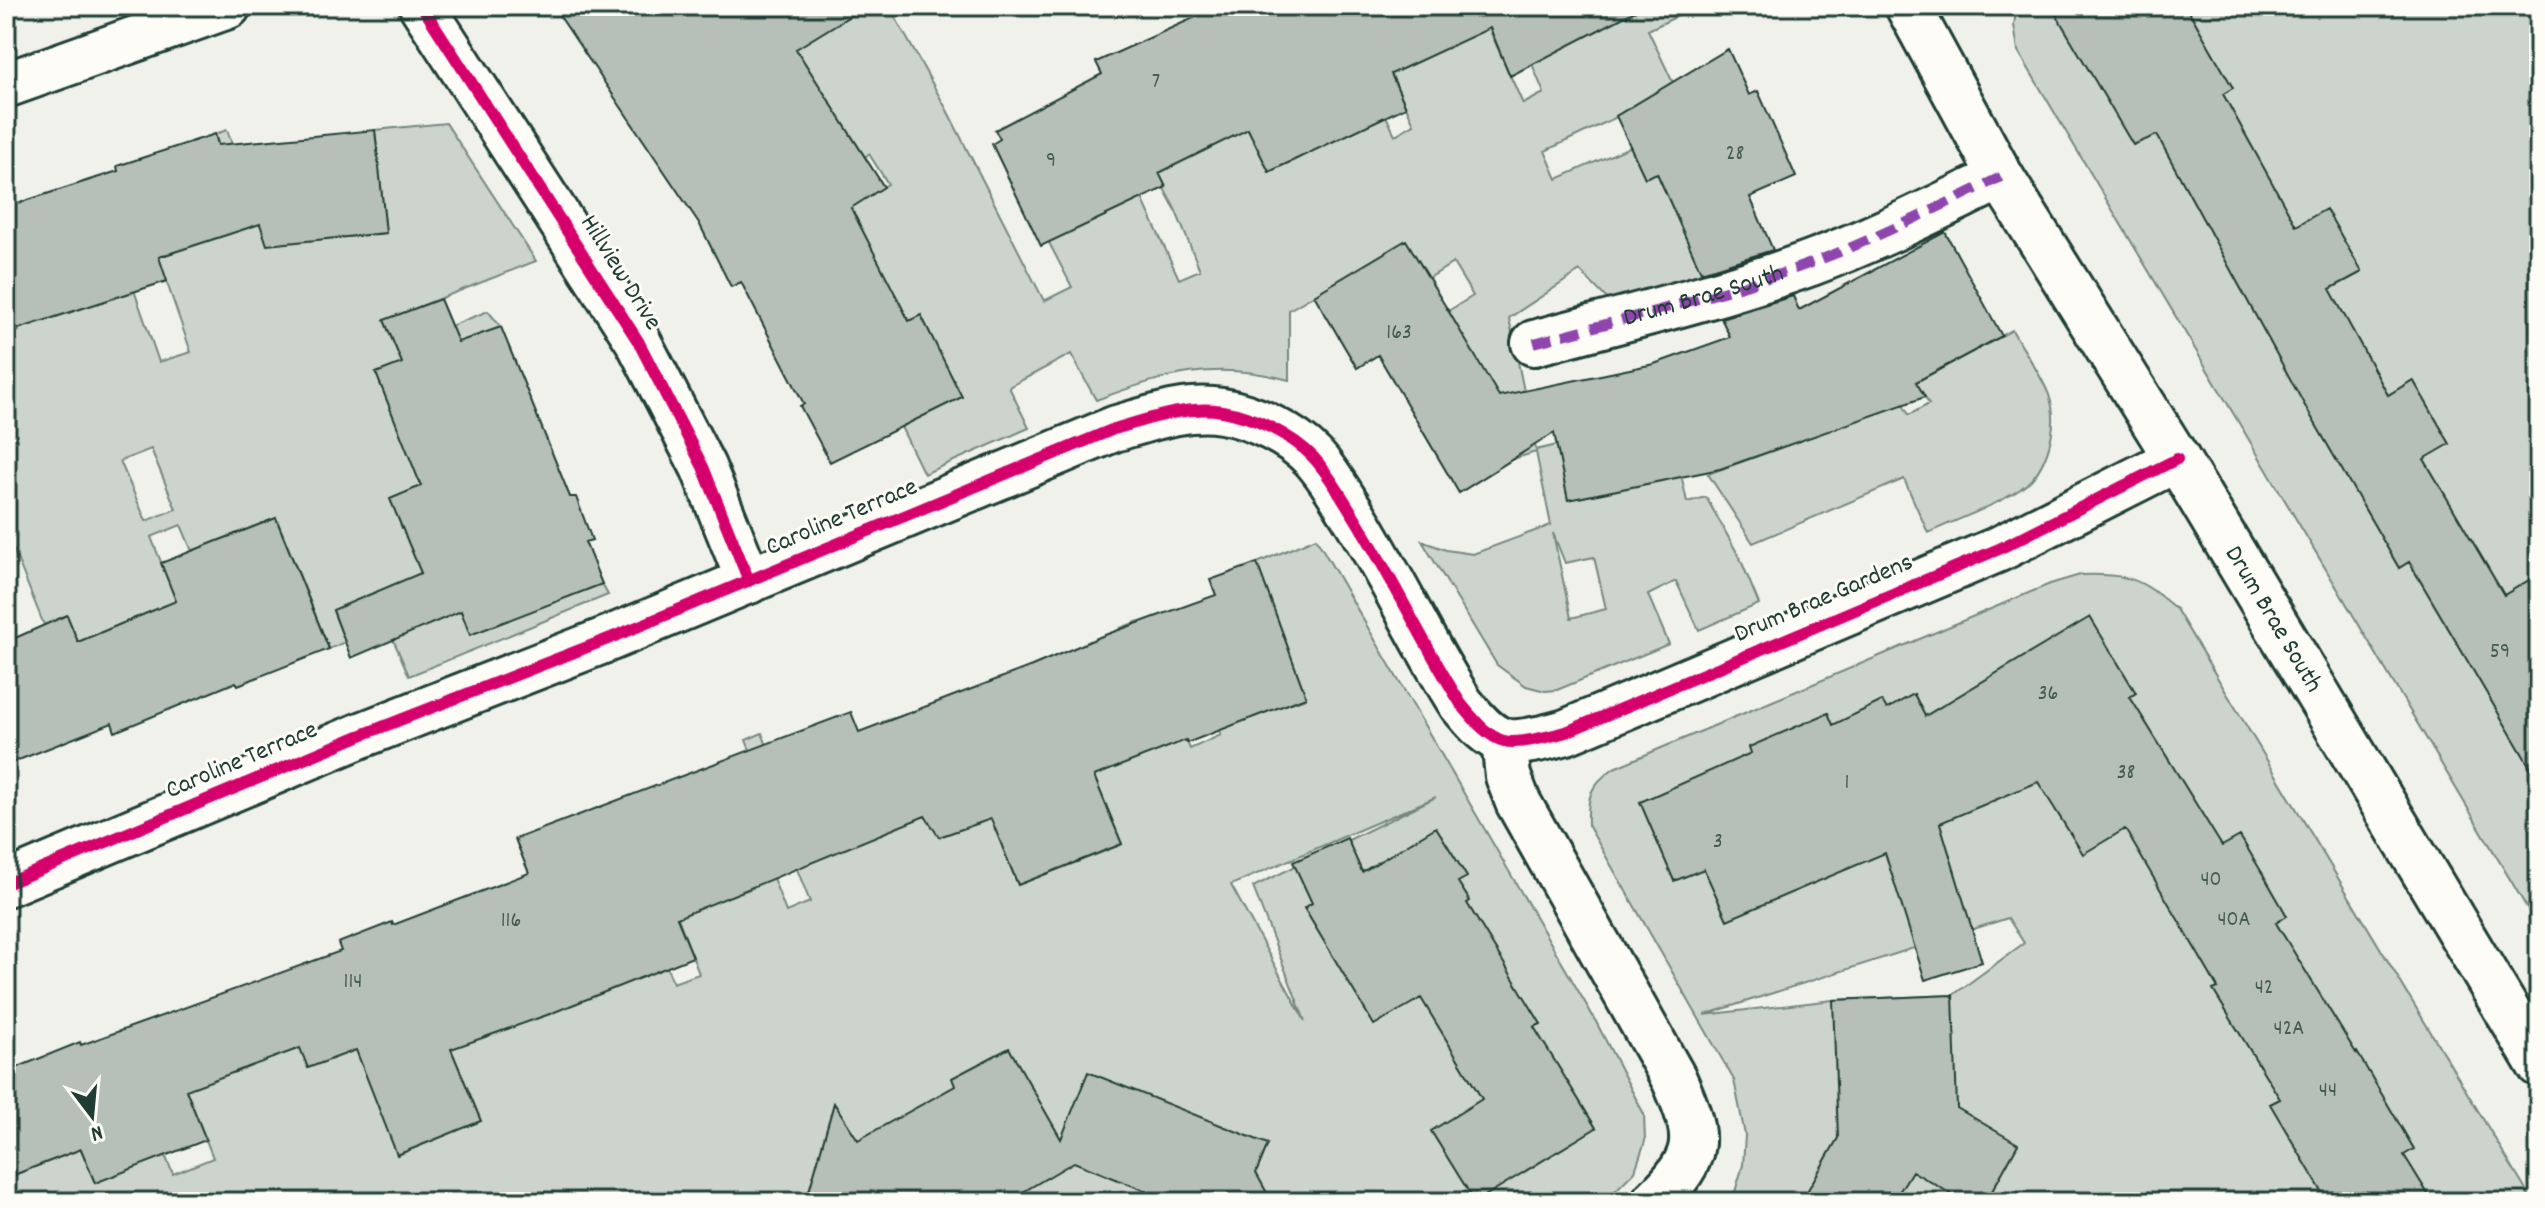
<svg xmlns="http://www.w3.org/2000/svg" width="2545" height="1208" viewBox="0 0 2545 1208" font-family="Dekko,sans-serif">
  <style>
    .green { fill: #cdd3cd; stroke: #768880; stroke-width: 2; fill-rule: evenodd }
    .building { fill: #b6bfb8; stroke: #1f3d34; stroke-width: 2 }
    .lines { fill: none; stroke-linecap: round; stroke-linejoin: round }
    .street-casing { stroke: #1f3d34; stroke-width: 50 }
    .secondary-casing { stroke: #1f3d34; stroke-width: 50 }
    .street { stroke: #fdfcf7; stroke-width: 44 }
    .secondary { stroke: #fdfcf7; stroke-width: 44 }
    .quiet { stroke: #8e44ad; stroke-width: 10; stroke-dasharray: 20 10; stroke-linecap: butt }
    .cycleway-casing { stroke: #fdfcf7; stroke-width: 17 }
    .cycleway { stroke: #d6006c; stroke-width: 12 }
    .labels { text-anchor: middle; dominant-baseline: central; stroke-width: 6; stroke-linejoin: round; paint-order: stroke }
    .number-label { font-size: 22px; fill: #455e55 }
    .street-label { font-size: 26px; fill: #1f3d34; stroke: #fdfcf7 }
  </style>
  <rect width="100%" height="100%" fill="#f0f1eb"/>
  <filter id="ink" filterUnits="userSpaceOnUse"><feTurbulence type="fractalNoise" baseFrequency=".0125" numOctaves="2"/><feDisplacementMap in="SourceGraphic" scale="16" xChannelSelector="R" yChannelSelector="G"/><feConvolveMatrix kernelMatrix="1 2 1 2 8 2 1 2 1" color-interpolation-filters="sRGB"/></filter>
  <g filter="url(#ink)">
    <!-- green -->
    <path class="green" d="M762 6H889L947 110 1044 301 1072 287 1044 233 1077 229 1125 206 1094 93 1179 279 1200 270 1175 209 1150 162 1233 97 1269 172 1299 158 1370 82 1395 135 1414 124 1391 74 1479 6 1523 104 1544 93 1515 23 1544 6H1699L1648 30 1676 89 1545 151 1557 179 1643 141 1635 156 1645 177 1657 173 1698 265 1767 236 1770 246 1685 283 1609 301 1580 271 1509 318 1536 450 1557 445 1568 500 1664 479 1670 423 1687 502 1706 497 1740 558 1759 604 1699 630 1676 581 1648 595 1669 644 1557 690 1545 691 1526 686 1497 665 1422 541 1446 550 1473 554 1551 525 1536 452 1513 459 1484 414 1432 446 1411 411 1482 369 1448 311 1473 296 1453 263 1429 278 1406 241 1289 310V380C1215 360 1166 374 1096 400L1071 354 1009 387 1029 428 924 474 901 427 961 397 921 315 909 321 841 214 888 184 869 154 865 157 827 98ZM1553 533 1565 563 1594 557 1606 609 1571 618Z
      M2017 6H2539V928L2018 51 2014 25Z
      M446 123 536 261 385 320 396 348 488 311 501 327 376 373 421 485 463 468 473 497 455 505 473 553 444 567 470 634 602 584 608 595 409 676 373 593 333 611 345 642 329 649 276 518 192 551 181 525 151 537 213 691 203 695 166 605 78 642 67 616 44 625 6 531V335L19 331 12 309 47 298 53 318 86 307 80 288 114 275 83 182 95 178 159 362 191 352 158 257 246 228 215 134 227 130 268 244 386 233 375 130ZM151 449 176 509 146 521 120 461ZM438 479 448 504 400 523 391 499Z
      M1839 289 1909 415 1929 404 1916 382 2012 330C2024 351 2040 372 2049 395 2060 426 2047 472 2019 490 1992 508 1957 519 1928 533L1904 479 1753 543 1708 474 1872 415 1829 294Z
      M1316 538 1594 1018 1644 1114 1645 1141 1635 1171 1611 1195 1599 1202H6V1178L81 1149 95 1183 150 1120 173 1174 213 1158 186 1089 300 1047 356 1049 398 1155 480 1121 458 1067 414 1082 390 1021 651 925 673 983 699 974 677 915 753 888 743 861 765 857 786 912 810 902 746 740 762 733 806 842 919 811 882 722 899 716 944 835 1007 788 1027 837 1002 846 1018 885 1121 845 1094 776 1167 747 1120 628 1139 621 1190 749 1221 735 1210 706 1274 682 1283 706 1306 698 1257 563ZM1436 797 1253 887 1305 1021 1231 885Z
      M2080 575C2129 574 2139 577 2176 609L2533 1202H1732L1743 1165 1745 1135 1734 1080 1588 825C1587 796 1590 785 1614 768L2050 584ZM2008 918 2024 943 1953 995 1833 1000 1704 1015Z"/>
    <!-- building -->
    <path class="building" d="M553 6H866L796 49 884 187 851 208 909 321 921 315 962 397 830 462 800 406 804 404 741 282 731 287 699 223Z
      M1220 6H1645L1510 76 1490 28 1391 74 1406 107 1269 172 1248 129 1159 173 1166 187 1041 246 992 144 1000 139 995 130 1102 74 1096 62Z
      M2051 6H2186L2233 88 2223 94 2296 226 2326 209 2362 272 2330 289 2388 395 2413 380 2450 444 2424 459 2504 595 2539 574V782L2409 562 2399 568 2305 406 2157 135 2133 145Z
      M1728 49 1749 95 1758 91 1796 177 1750 197 1773 250 1701 272 1657 173 1645 178 1616 116Z
      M375 130 386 233 267 245 260 224 159 257 167 281 6 333V207L118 171 117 166 215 134 218 145Z
      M1945 232 2002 336 1916 382 1925 397 1720 469 1568 500 1554 433 1459 493 1378 355 1357 368 1314 295 1406 240 1499 396 1654 364 1730 337 1721 318 1793 296 1799 310Z
      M440 299 458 342 501 327 570 497H576L592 540 585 542 602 584 470 635 461 611 351 658 333 610 421 573 390 499 421 486 376 373 402 363 384 320Z
      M276 518 329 649 238 685 236 682 115 732 112 723 6 765V642L67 615 78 642 176 601 161 563Z
      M1257 563 1306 697 1187 743 1186 740 1094 776 1122 844 1018 885 991 819 939 837 925 816 677 918 693 957 547 1015 451 1049 481 1121 397 1155 356 1050 308 1068 300 1048 186 1090 206 1140 95 1183 81 1149 6 1178V1072L80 1042 81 1045 341 951 338 943 392 922 393 925 529 873 515 839 851 712 859 732 1032 666 1102 636 1216 595 1210 580Z
      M2090 617 2136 693 2130 697 2222 846 2240 836 2264 876 2287 916 2276 923 2356 1053 2357 1052 2414 1149 2404 1155 2433 1202H2328L2270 1104 2280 1099 2213 990 2218 988 2125 829 2083 854 2038 782 1940 823 1982 962 1925 980 1885 853 1727 920 1704 869 1674 881 1640 802 1751 753 1749 747 1828 713 1833 725 1882 701 1887 709 1914 694 1925 716Z
      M1436 827 1467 877 1458 882 1470 901 1467 903 1541 1024 1534 1027 1596 1128 1475 1202 1431 1131 1482 1099 1421 998 1374 1025 1304 908 1312 903 1293 862 1347 838 1362 872Z
      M1953 995 1957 1108 2018 1144 1986 1202H1965L1912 1171 1893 1202H1801L1838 1138 1833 1000Z
      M1009 1048 1061 1139 1088 1072 1268 1144 1256 1173 1272 1202H1173L1074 1162 1006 1202H806L834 1103 858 1140 955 1086 952 1078Z"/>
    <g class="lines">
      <defs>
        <g id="street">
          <path d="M422 6 638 341 703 467 749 581"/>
          <path d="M6 85 228 6"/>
          <path id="s1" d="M1534 343C1627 318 1720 296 1811 263 1876 239 1938 207 2001 177"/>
          <path d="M1504 742 1508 776 1518 802 1674 1079C1700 1138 1702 1155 1654 1202"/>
          <path d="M6 884 359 736 608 639 1114 429C1149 419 1185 405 1222 411 1253 416 1292 435 1313 457 1328 473 1340 494 1352 513 1391 575 1422 642 1461 704 1472 717 1486 736 1504 741 1519 745 1551 736 1566 732L1999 549 2177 459"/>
        </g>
        <g id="secondary">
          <path id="s2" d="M1908 6 2001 177 2177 459 2539 1064"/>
        </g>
      </defs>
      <!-- street casing -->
      <use href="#street" class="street-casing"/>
      <!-- secondary casing -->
      <use href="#secondary" class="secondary-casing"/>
      <!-- street -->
      <use href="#street" class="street"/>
      <!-- secondary -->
      <use href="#secondary" class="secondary"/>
      <!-- quiet -->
      <path class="quiet" d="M1534 343C1627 318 1720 296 1811 263 1876 239 1938 207 2001 177"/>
      <defs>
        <path id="cycleway" d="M422 6 638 341 703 467 749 581
          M6 884 359 736 608 639 1114 429C1149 419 1185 405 1222 411 1253 416 1292 435 1313 457 1328 473 1340 494 1352 513 1391 575 1422 642 1461 704 1472 717 1486 736 1504 741 1519 745 1551 736 1566 732L1999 549 2177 459"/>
      </defs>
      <!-- cycleway casing -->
      <use href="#cycleway" class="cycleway-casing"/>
      <!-- cycleway -->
      <use href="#cycleway" class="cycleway"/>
    </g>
  </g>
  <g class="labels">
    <!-- number labels -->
    <g class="number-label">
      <text x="1156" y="82">7</text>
      <text x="1735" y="154">28</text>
      <text x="1051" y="161">9</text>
      <text x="1399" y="333">163</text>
      <text x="2500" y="652">59</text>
      <text x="2048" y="694">36</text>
      <text x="2126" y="773">38</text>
      <text x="1847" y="783">1</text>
      <text x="1718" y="842">3</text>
      <text x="2211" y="880">40</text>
      <text x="2234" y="920">40A</text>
      <text x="511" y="921">116</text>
      <text x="353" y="982">114</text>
      <text x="2264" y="988">42</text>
      <text x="2289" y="1029">42A</text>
      <text x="2328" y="1091">44</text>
    </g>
    <!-- street labels -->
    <g class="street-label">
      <text transform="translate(620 273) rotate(58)">Hillview Drive</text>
      <text stroke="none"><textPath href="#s1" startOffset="176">Drum Brae South</textPath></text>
      <text transform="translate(842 518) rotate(-23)">Caroline Terrace</text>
      <text transform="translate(1824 599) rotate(-23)">Drum Brae Gardens</text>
      <text stroke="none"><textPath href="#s2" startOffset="714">Drum Brae South</textPath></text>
      <text transform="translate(242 761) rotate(-23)">Caroline Terrace</text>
    </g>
  </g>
  <!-- margin -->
  <rect width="2545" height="1208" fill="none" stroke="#fdfcf7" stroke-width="32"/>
  <rect x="16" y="16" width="2513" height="1176" fill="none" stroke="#1f3d34" stroke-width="3" filter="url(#ink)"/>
  <!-- north arrow -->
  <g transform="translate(92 1116) rotate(164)" stroke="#fdfcf7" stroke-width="6" paint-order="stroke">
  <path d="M0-6L14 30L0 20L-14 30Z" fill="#1f3d34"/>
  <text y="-12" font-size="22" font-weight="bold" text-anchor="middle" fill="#1f3d34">N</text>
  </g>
</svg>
